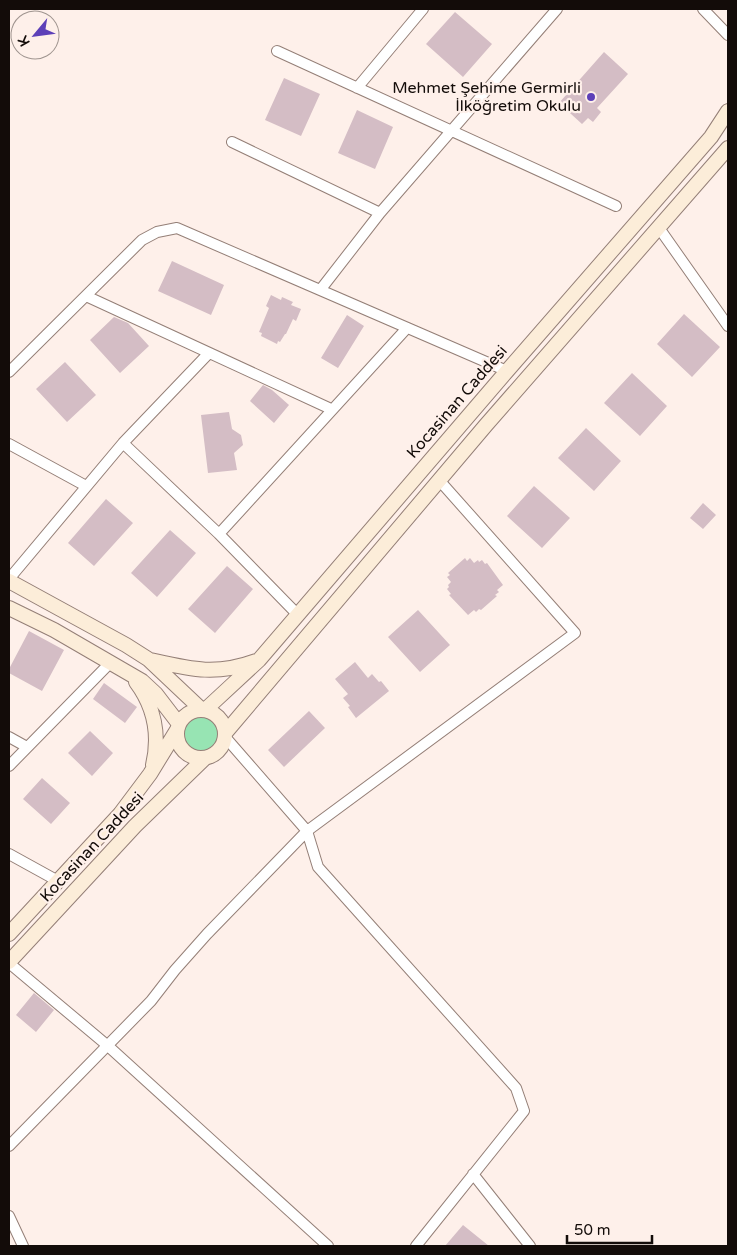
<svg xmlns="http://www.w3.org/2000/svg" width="737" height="1255" viewBox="0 0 737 1255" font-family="'Varela Round',sans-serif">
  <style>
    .green { fill: #97e4b3 }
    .building { fill: #d4bdc5 }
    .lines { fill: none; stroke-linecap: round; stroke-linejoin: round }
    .minor-casing { stroke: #947f77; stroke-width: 12 }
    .secondary-casing { stroke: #947f77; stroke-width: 16 }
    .minor { stroke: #fff; stroke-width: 10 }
    .secondary { stroke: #fcedd9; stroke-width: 14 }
    .poi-dot { fill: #5d40b8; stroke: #fef0ea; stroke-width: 2 }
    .labels { text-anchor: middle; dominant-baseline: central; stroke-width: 4.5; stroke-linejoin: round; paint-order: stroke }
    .poi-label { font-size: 16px; fill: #130c09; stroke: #fef0ea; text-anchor: end }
    .street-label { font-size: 16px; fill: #130c09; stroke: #fef0ea }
  </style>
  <rect width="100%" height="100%" fill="#fef0ea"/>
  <!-- green -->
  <path class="green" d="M183 734a18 18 0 1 1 36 0a18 18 0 1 1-36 0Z"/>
  <!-- building -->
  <path class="building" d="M455 12 492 44 463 77 426 44Z
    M604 52 628 74 597 108 601 112 593 122 588 118 582 124 559 103Z
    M284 78 320 94 301 136 265 120Z
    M357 110 393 127 375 169 338 153Z
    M172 261 224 285 211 315 158 291Z
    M271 295 281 300 282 297 293 302 291 305 301 309 296 321 293 319 286 334H285L280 342 278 341 277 344 261 336 262 333 259 332 269 308 266 306Z
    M684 314 720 347 692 377 657 344Z
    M347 315 364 326 338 368 321 358Z
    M114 317 128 323 149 346 120 373 90 340Z
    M65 362 96 395 67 422 36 389Z
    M632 373 667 406 640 436 604 403Z
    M263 385 272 390 289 405 274 423 250 401Z
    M229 412 232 429 241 435 243 445 234 453 237 470 208 473 201 415Z
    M586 428 621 461 594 491 558 458Z
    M534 486 570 518 542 548 507 516Z
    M106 499 133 523 94 566 68 543Z
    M703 503 716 515 703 529 690 518Z
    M170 530 196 553 157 597 131 573Z
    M465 558 467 561 470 558 474 563 478 560 479 562 482 560 485 564 487 563 503 585 497 590 499 592 495 595 497 596 481 610 479 609 476 612 474 610 468 615 449 595 451 594 447 589 449 587 448 585 451 582 447 577 450 575 448 573Z
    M227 566 253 589 215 633 188 609Z
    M418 610 450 645 420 672 388 637Z
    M29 631 64 650 42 691 9 673V669Z
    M355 662 368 678 372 674 379 682 381 681 389 691 356 718 348 707 350 706 343 698 348 694 335 679Z
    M104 683 137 707 125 723 93 699Z
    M309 711 325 728 284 767 268 750Z
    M90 731 113 753 92 776 68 753Z
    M42 778 70 803 51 824 23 799Z
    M34 993 54 1010 36 1032 16 1015Z
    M463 1225 489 1246H445Z"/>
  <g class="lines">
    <defs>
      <path id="minor" d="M703 9 728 35
        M277 51 616 206
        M357 88 423 9
        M232 142 380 213
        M659 228 728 326
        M321 289 380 213 557 9
        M86 296 331 409
        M9 372 142 240 157 232 177 228 507 371
        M123 443 209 353
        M9 444 86 486
        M219 534 407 328
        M9 579 123 443 219 534 298 615
        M9 737 27 747
        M226 738 307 831 318 867 516 1088 524 1111 416 1246
        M9 766 110 663
        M9 854 58 881
        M9 963 108 1046 328 1246
        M9 1146 151 1001 175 970 207 934 307 831 575 633 439 480
        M473 1174 530 1246
        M9 1216 23 1246"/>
      <path id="secondary" d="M9 581 126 645 148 659 202 710
        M9 608 54 630 142 681 156 694 179 724
        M150 660C190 669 215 676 256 661
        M136 682C154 706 160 735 153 765
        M177 734a24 24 0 1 1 48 0a24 24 0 1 1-48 0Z
        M205 710 259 660 507 371 711 137 728 111
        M226 732 486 425 728 148
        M9 934 120 814 150 774 177 730
        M9 962 135 826 204 759"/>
    </defs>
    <!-- minor casing -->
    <use href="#minor" class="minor-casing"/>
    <!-- secondary casing -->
    <use href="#secondary" class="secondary-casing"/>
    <!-- minor -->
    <use href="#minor" class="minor"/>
    <!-- secondary -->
    <use href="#secondary" class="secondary"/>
  </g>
  <!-- markers -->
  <circle class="poi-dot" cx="591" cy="97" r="5"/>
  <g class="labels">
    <!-- poi labels -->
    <g class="poi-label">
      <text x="581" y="88">Mehmet Şehime Germirli<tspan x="581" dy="18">İlköğretim Okulu</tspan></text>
    </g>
    <!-- street labels -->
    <g class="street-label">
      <text transform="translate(457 402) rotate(-49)">Kocasinan Caddesi</text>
      <text transform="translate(92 847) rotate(-47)">Kocasinan Caddesi</text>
    </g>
  </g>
  <!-- border -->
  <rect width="737" height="1255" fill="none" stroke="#130c09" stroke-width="20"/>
  <!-- north arrow -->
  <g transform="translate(35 35) rotate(241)"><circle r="24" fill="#fef0ea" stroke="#a09590"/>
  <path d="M0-4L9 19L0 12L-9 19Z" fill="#5d40b8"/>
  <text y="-8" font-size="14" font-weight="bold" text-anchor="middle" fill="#130c09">K</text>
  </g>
  <!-- scale -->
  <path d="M567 1235v8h85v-8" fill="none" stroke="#130c09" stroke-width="2.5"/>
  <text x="574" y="1235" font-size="15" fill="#130c09" stroke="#fef0ea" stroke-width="4" paint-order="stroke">50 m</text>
</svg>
